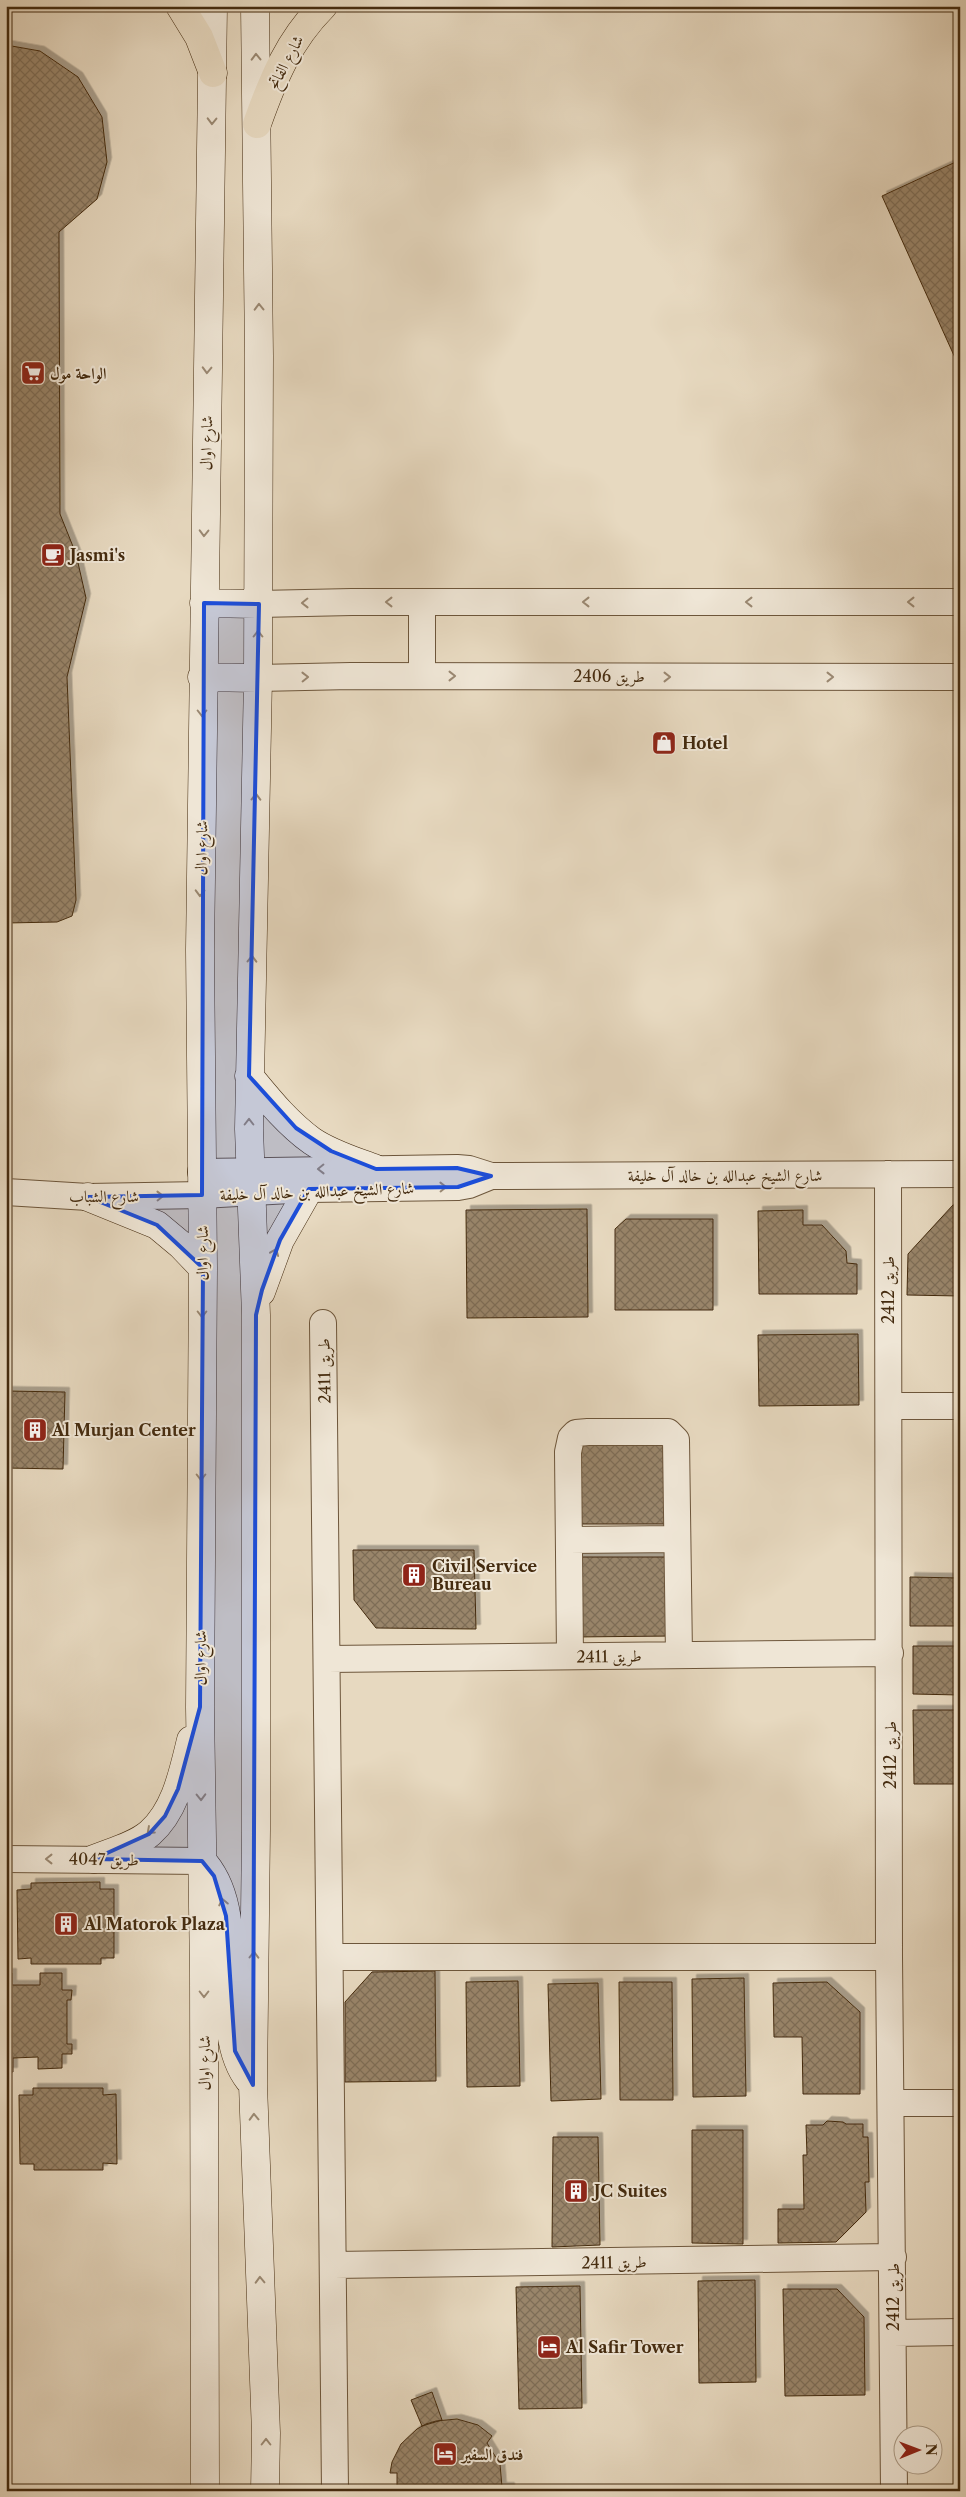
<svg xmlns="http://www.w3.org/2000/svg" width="966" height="2497" viewBox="0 0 966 2497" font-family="'Libre Caslon Text',Amiri,serif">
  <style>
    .building { fill: url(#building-cross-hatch); stroke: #442b0f; filter: url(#shadow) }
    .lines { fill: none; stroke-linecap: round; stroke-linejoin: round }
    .street-casing { stroke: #6d563b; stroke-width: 28 }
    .secondary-casing { stroke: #442b0f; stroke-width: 29 }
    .primary-casing { stroke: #442b0f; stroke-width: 29 }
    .street { stroke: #efe6d6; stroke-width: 26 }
    .secondary { stroke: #efe6d6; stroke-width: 28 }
    .primary { stroke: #e7d9c0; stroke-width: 28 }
    .oneway { stroke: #9a8872 }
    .marked { fill: #1d4ed8; fill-opacity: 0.2; stroke: #1d4ed8; stroke-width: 4; stroke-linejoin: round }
    .labels { text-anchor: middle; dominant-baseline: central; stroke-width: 4; stroke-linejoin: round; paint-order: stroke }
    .street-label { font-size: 16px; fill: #442b0f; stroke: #efe6d6 }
    .poi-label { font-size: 16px; font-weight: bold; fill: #442b0f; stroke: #efe6d6; text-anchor: start }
  </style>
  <defs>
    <pattern id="building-cross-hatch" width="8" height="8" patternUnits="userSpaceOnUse" patternTransform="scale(1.25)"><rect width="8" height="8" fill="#99856b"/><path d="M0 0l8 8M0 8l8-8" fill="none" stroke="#7e6d56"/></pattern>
    <filter id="shadow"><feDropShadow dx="4.5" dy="-4.5" stdDeviation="0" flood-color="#0004"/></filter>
  </defs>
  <rect width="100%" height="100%" fill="#e7d9c0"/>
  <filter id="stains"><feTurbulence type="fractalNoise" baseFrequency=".004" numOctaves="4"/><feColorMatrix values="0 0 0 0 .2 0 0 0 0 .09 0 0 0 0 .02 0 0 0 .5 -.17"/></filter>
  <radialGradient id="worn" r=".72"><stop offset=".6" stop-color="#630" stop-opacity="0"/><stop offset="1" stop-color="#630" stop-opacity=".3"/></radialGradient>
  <!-- building -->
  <path class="building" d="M6 45 40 51 78 77 102 117 107 162 97 199 59 232 60 514 76 554 86 598 67 677 76 900 72 916 57 922 6 923Z
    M960 160V358L956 360 882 196Z
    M953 1205H960V1296L907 1295 908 1254Z
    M587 1209 588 1317 467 1318 466 1210Z
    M803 1210V1225H822L846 1251 847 1263 857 1264V1294H759L758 1211Z
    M626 1219H713V1310H615V1229Z
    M858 1334 859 1405 759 1406 758 1335Z
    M6 1391 65 1392 63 1469 6 1468Z
    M573 1444 673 1445V1524H573Z
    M353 1550H474L476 1629 376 1628 354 1600Z
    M573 1557H673V1636L573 1637Z
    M910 1577 960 1578V1626H910Z
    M913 1646H960V1695L913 1694Z
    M913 1710H960V1784H914Z
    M100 1882V1889H114V1958H101V1964H31V1958L18 1959 17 1890 31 1889V1883Z
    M435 1971 436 2081 345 2082V2002L372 1972Z
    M6 1973H12V1985H40V1973H62V1990H72L71 2000H67V2044H72V2054H62V2068L38 2069V2057L13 2058V2072H6Z
    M744 1978 746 2096 693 2097 692 1979Z
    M518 1981 520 2086 467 2087 466 1982Z
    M619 1982H672L673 2100H620Z
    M827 1982 860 2012V2094H803L802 2037H774L773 1983Z
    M598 1983 601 2099 551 2101 548 1984Z
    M33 2088H103V2095L116 2094 117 2164 103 2163V2170H34V2164H20L19 2095H33Z
    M827 2121 843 2122 846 2124H863V2137H868L869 2182H865L866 2212 836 2242 778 2243V2209H804L803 2155H807L806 2125H823Z
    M692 2130H743V2244L692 2243Z
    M553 2137H598L600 2245 552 2247Z
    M755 2280 756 2382 699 2383 698 2281Z
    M580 2286 582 2408 519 2409 516 2287Z
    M783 2289H837L864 2317 865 2395 785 2396Z
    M432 2392 442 2420 422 2426 411 2400Z
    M457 2419 478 2425 492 2436 487 2443 500 2464 502 2487H510V2491H397V2473H390L392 2462 401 2444 417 2429 426 2424 436 2421Z"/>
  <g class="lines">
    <defs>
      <path id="street" d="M259 604 352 602H960
        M422 676V602
        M258 678 351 676 960 677
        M201 1172 457 1168 469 1169 491 1176 960 1174
        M888 1174 889 1957 894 2491
        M6 1192 88 1197 202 1195 309 1189 458 1187 469 1185 491 1176
        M323 1323 335 2491
        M889 1406H960
        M569 1540 677 1539
        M570 1656 568 1452 571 1438 576 1433 588 1432H668L676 1440 679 1655
        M328 1659 890 1653
        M6 1859 202 1861
        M330 1957H889
        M892 2103H960
        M334 2265 893 2257
        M893 2333 960 2332"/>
      <path id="secondary" d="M255 6 259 356 258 678 249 1129 256 1315V1830L253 2085 266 2433 265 2491
        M204 603 259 604
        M202 677 258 678
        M249 1076C268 1099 287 1123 312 1141 331 1154 355 1161 376 1169
        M88 1197 157 1225 181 1245 203 1268
        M261 1292 280 1240 309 1189
        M94 1859C111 1852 135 1846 150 1833 176 1810 183 1772 191 1740
        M205 1864C253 1923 207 2026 249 2080
        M205 2491 204 1973 200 1707 203 1268 200 950 213 6"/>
      <path id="primary" d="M180 6 199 37 213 73
        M257 124C273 79 289 40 323 6"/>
    </defs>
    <!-- street casing -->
    <use href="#street" class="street-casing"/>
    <!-- secondary casing -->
    <use href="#secondary" class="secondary-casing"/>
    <!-- primary casing -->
    <use href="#primary" class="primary-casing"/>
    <!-- street -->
    <use href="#street" class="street"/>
    <!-- secondary -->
    <use href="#secondary" class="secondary"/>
    <!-- primary -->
    <use href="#primary" class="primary"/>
  </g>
  <!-- one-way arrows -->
  <defs><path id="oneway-chevron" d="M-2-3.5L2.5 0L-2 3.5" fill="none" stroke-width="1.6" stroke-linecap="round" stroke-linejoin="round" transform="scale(1.25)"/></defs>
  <g class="oneway">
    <use href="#oneway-chevron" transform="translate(256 57) rotate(-91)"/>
    <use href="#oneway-chevron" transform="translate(212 121) rotate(91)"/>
    <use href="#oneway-chevron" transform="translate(259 307) rotate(-91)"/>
    <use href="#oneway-chevron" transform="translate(207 370) rotate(92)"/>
    <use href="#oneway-chevron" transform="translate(204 533) rotate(91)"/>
    <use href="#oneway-chevron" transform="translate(389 602) rotate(-180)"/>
    <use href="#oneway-chevron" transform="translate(586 602) rotate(180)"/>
    <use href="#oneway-chevron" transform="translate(749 602) rotate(180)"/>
    <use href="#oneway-chevron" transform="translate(911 602) rotate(180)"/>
    <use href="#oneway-chevron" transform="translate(305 603) rotate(179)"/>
    <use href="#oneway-chevron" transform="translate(258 634) rotate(-90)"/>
    <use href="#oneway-chevron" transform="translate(452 676)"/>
    <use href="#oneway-chevron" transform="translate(305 677) rotate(-1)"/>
    <use href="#oneway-chevron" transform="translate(667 677)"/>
    <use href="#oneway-chevron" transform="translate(830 677)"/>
    <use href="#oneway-chevron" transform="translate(202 713) rotate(90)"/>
    <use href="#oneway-chevron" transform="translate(256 797) rotate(-89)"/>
    <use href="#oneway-chevron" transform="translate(200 893) rotate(91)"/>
    <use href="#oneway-chevron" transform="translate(252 959) rotate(-89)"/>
    <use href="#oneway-chevron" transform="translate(249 1122) rotate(-90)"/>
    <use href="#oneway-chevron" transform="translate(321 1169) rotate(179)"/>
    <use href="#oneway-chevron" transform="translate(443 1187) rotate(-1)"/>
    <use href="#oneway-chevron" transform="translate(160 1196) rotate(-1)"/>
    <use href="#oneway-chevron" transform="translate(275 1252) rotate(-68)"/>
    <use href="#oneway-chevron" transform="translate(202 1314) rotate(90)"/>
    <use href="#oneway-chevron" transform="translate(201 1477) rotate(90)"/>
    <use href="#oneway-chevron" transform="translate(201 1797) rotate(89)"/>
    <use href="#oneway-chevron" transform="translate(150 1831) rotate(138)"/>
    <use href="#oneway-chevron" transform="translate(49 1859) rotate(-180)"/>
    <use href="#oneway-chevron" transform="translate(223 1902) rotate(-102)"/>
    <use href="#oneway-chevron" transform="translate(254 1955) rotate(-89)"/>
    <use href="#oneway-chevron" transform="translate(204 1994) rotate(90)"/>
    <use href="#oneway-chevron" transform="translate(254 2117) rotate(-92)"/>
    <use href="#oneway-chevron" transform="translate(260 2280) rotate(-92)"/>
    <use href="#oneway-chevron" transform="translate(266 2442) rotate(-90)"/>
  </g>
  <!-- marked area -->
  <path class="marked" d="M204 603 259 604 249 1076 296 1128 331 1151 376 1169 457 1168 491 1176 458 1187 309 1189 280 1240 262 1290 256 1315 253 2085 235 2051 226 1916 214 1876 202 1861 94 1859 149 1834 165 1816 178 1789 200 1707 203 1268 157 1225 88 1197 202 1195Z"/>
  <!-- icons -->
  <defs>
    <symbol id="supermarket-square" viewBox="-11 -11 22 22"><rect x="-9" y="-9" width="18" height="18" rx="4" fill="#8f2418" stroke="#efe6d6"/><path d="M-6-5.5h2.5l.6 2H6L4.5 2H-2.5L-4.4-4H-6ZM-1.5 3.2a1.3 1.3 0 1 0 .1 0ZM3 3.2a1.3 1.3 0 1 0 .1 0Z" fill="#fff"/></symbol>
    <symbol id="cafe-square" viewBox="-11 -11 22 22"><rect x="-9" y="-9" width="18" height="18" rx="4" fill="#8f2418" stroke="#efe6d6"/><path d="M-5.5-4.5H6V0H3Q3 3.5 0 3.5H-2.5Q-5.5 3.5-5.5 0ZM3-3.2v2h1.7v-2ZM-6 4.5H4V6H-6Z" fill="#fff"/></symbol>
    <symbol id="shop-square" viewBox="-11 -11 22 22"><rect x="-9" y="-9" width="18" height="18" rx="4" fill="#8f2418" stroke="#efe6d6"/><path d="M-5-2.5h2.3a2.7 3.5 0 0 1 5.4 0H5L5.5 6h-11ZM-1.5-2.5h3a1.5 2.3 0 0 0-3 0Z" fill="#fff"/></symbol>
    <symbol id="building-square" viewBox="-11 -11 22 22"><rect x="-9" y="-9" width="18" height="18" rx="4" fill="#8f2418" stroke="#efe6d6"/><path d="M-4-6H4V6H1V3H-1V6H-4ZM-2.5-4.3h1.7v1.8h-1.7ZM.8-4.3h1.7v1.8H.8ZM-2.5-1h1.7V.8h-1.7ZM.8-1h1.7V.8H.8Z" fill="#fff"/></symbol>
    <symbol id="hotel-square" viewBox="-11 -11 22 22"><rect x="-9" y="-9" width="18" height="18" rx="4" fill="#8f2418" stroke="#efe6d6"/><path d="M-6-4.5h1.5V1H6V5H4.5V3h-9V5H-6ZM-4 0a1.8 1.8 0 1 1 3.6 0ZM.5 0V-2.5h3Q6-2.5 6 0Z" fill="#fff"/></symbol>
  </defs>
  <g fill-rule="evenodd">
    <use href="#supermarket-square" x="19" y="359" width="28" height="28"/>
    <use href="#cafe-square" x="39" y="541" width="28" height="28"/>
    <use href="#shop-square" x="650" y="729" width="28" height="28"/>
    <use href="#building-square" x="21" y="1416" width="28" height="28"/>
    <use href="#building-square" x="400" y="1561" width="28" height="28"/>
    <use href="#building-square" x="52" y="1910" width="28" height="28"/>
    <use href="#building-square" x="562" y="2177" width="28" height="28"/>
    <use href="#hotel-square" x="535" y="2333" width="28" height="28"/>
    <use href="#hotel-square" x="431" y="2440" width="28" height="28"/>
  </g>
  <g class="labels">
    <!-- street labels -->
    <g class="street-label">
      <text transform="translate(285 62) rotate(-62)">شارع الفاتح</text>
      <text transform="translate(206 443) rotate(-89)">شارع اوال</text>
      <text x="609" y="676">طريق 2406</text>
      <text transform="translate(201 848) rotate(-89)">شارع اوال</text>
      <text x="725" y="1175">شارع الشيخ عبدالله بن خالد آل خليفة</text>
      <text transform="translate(317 1191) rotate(-2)">شارع الشيخ عبدالله بن خالد آل خليفة</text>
      <text x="104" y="1196">شارع الشباب</text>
      <text transform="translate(202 1253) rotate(-90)">شارع اوال</text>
      <text transform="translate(888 1290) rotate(-90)">طريق 2412</text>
      <text transform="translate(324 1371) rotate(-91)">طريق 2411</text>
      <text transform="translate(609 1656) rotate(-1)">طريق 2411</text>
      <text transform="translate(200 1658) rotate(-90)">شارع اوال</text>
      <text transform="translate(890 1755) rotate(-90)">طريق 2412</text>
      <text transform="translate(104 1859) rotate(1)">طريق 4047</text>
      <text transform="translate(204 2063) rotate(-90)">شارع اوال</text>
      <text transform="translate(614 2262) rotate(-1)">طريق 2411</text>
      <text transform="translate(893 2297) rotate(-90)">طريق 2412</text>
    </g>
    <!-- poi labels -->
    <g class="poi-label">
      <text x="50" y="373">الواحة مول</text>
      <text x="70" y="555">Jasmi's</text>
      <text x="682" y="743">Hotel</text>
      <text x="52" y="1430">Al Murjan Center</text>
      <text x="432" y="1566">Civil Service<tspan x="432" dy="18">Bureau</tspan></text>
      <text x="84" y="1924">Al Matorok Plaza</text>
      <text x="594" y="2191">JC Suites</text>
      <text x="566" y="2347">Al Safir Tower</text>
      <text x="462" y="2454">فندق السفير</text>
    </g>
  </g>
  <!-- margin -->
  <rect width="966" height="2497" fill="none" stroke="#e7d9c0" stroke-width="25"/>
  <rect x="8" y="8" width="951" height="2482" fill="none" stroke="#442b0f" stroke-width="2.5"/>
  <rect x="12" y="12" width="941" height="2472" fill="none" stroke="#442b0f"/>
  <!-- north arrow -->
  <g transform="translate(918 2450) rotate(89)"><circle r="24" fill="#efe6d6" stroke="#ab9b86"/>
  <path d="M0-4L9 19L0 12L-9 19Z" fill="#8f2418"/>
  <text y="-8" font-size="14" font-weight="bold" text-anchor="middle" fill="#442b0f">N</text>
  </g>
  <rect width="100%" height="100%" filter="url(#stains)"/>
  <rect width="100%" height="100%" fill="url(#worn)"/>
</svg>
